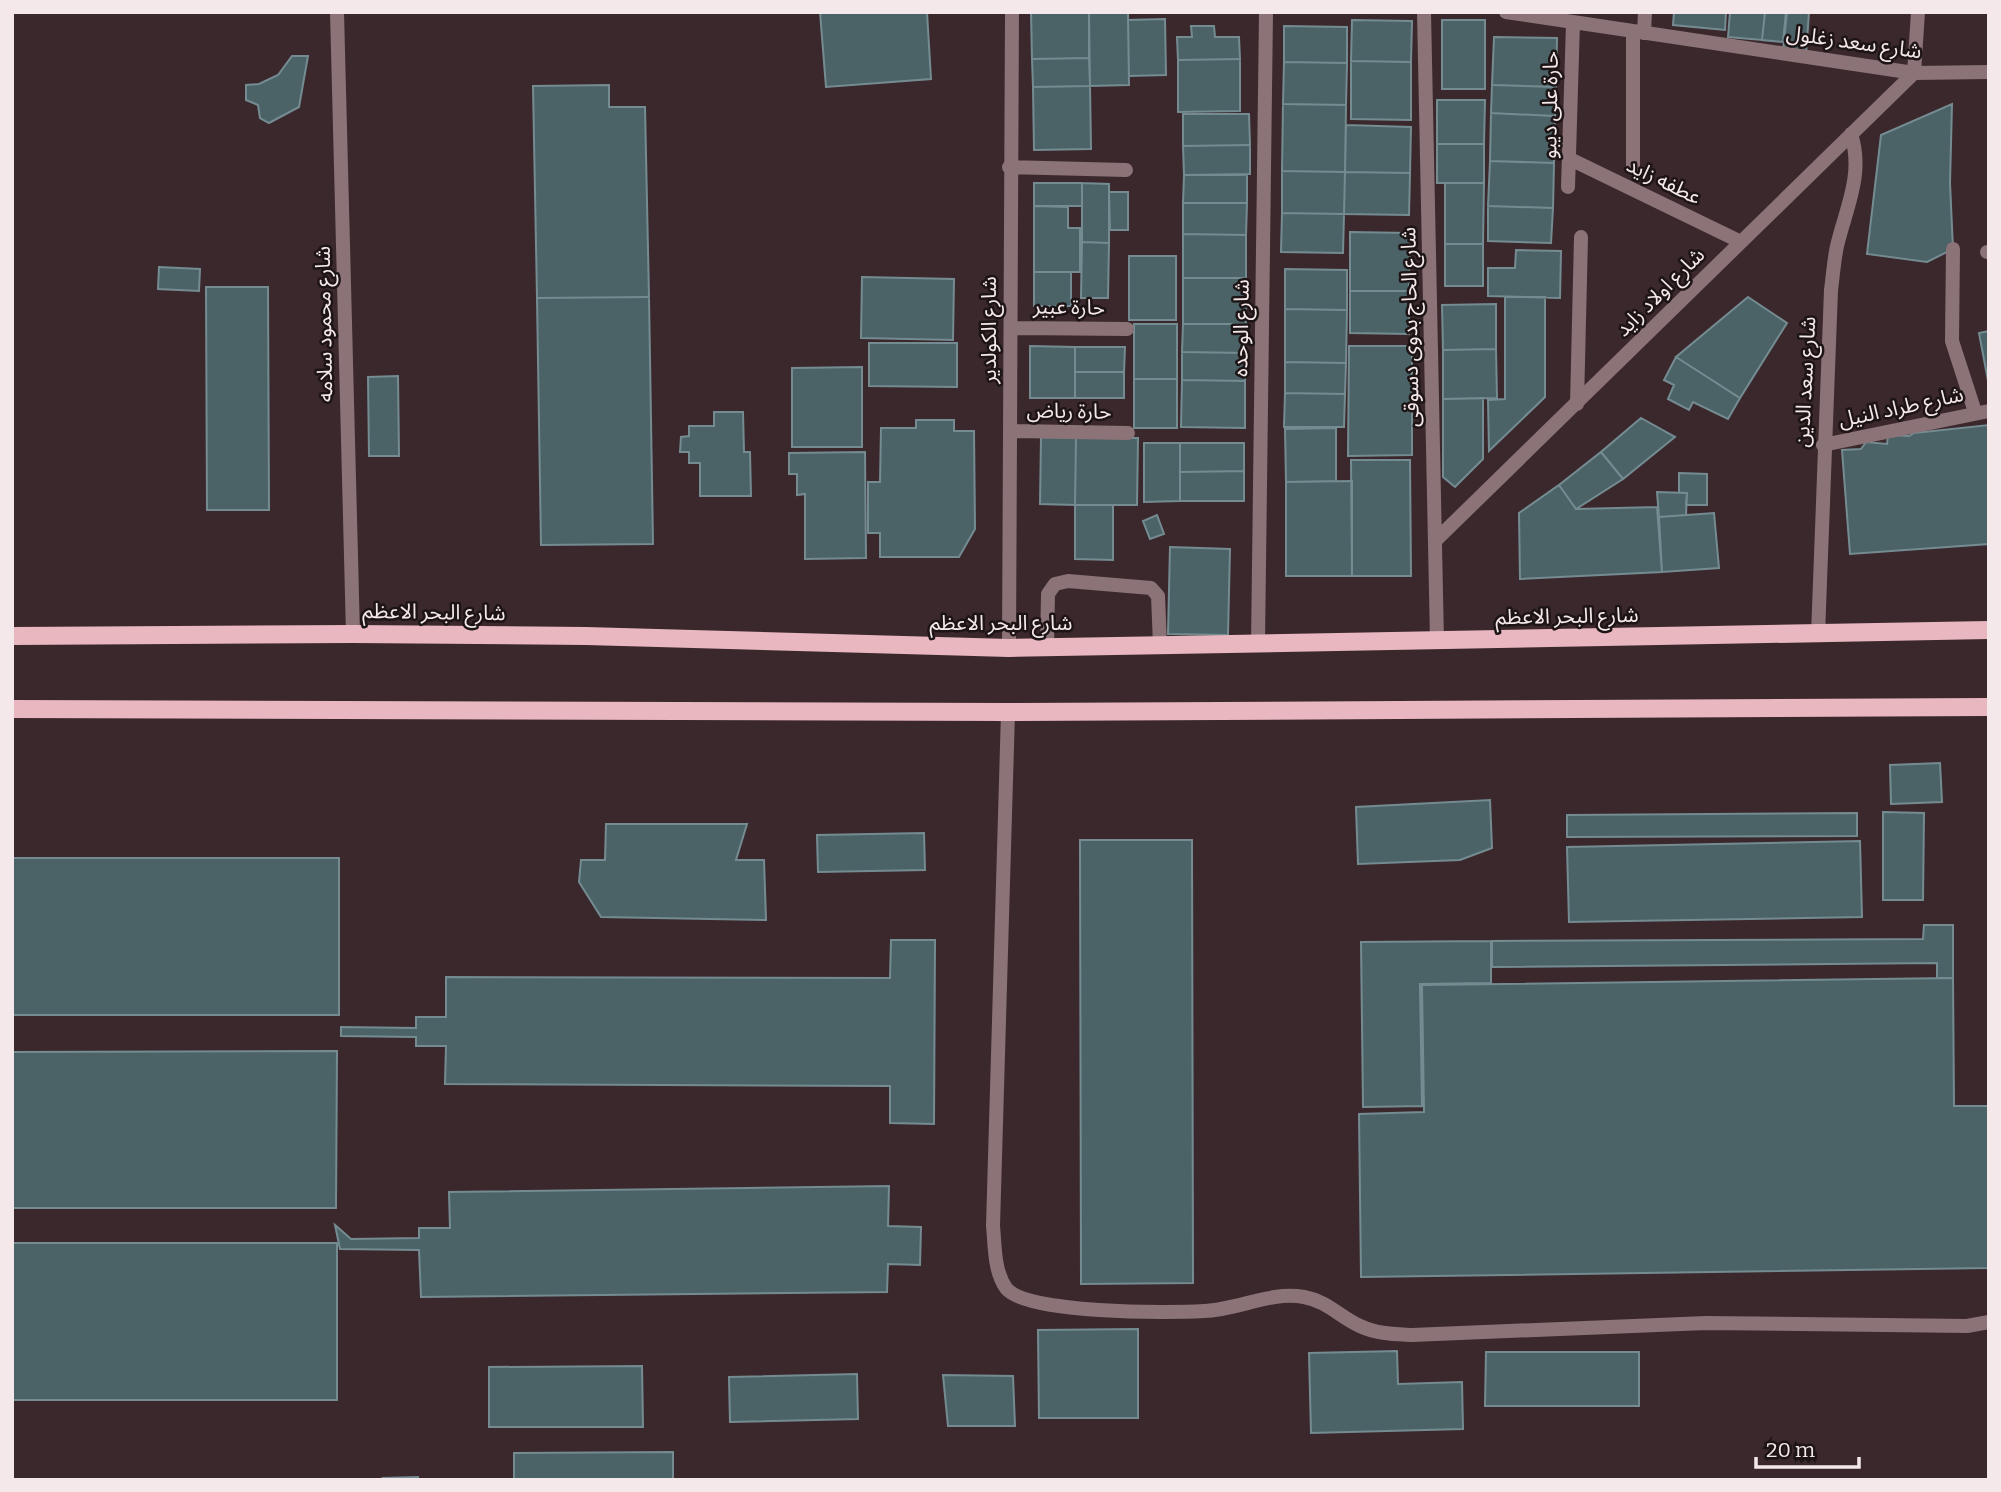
<svg xmlns="http://www.w3.org/2000/svg" width="2001" height="1492" viewBox="0 0 2001 1492" font-family="Bitter,'Noto Sans Arabic',serif">
  <style>
    .building { fill: #4b6367; stroke: #748c91; stroke-width: 2 }
    .lines { fill: none; stroke-linecap: round; stroke-linejoin: round }
    .service { stroke: #8b7377; stroke-width: 14 }
    .minor { stroke: #8b7377; stroke-width: 14 }
    .primary { stroke: #e8b7bf; stroke-width: 18 }
    .labels { text-anchor: middle; dominant-baseline: central; stroke-width: 5; stroke-linejoin: round; paint-order: stroke }
    .street-label { font-size: 21px; fill: #f5e8ea; stroke: #1c1415 }
  </style>
  <rect width="100%" height="100%" fill="#3b282c"/>
  <!-- building -->
  <path class="building" d="M820 12H927L931 79 826 87Z
    M1031 12H1089V58L1032 59Z
    M1089 12H1128L1129 85 1090 86Z
    M1674 12H1726L1725 30 1673 25Z
    M1730 12H1765L1762 40 1728 37Z
    M1765 12H1786L1783 42 1762 40Z
    M1787 12H1809L1806 55 1783 51Z
    M1165 19 1166 75 1129 76 1128 20Z
    M1352 20 1412 21 1411 62 1351 61Z
    M1442 20H1485V89H1442Z
    M1191 26H1214L1215 37H1239L1240 59 1178 60 1177 37H1192Z
    M1284 26 1347 27V63L1284 62Z
    M1494 37 1557 38 1556 87 1492 85Z
    M292 56H308L299 107 269 123 260 118 258 105 246 100V85L259 84 278 75Z
    M1089 58 1090 86 1033 87 1032 59Z
    M1240 59V111L1178 112V60Z
    M1351 61 1411 62V120L1351 119Z
    M1284 62 1347 63 1346 105 1283 104Z
    M609 85V107H645L649 297 537 298 533 86Z
    M1492 85 1556 87 1555 116 1491 113Z
    M1090 86 1091 149 1034 150 1033 87Z
    M1437 100H1485L1484 144H1437Z
    M1283 104 1346 105 1345 172 1282 171Z
    M1952 104 1950 183 1953 249 1927 262 1867 254 1881 135Z
    M1491 113 1555 116 1554 163 1490 161Z
    M1183 114H1249L1250 145 1183 146Z
    M1346 125 1411 127 1410 173 1345 172Z
    M1437 144H1484V183H1437Z
    M1250 145V174L1184 175 1183 146Z
    M1490 161 1554 163 1553 208 1488 206Z
    M1282 171 1345 172 1344 214 1282 213Z
    M1345 172 1410 173 1409 215 1344 214Z
    M1184 175H1247V203H1183Z
    M1034 183H1082V206H1034Z
    M1082 183 1109 184V243L1082 242Z
    M1445 183H1484L1483 244H1445Z
    M1109 192H1128V230H1110Z
    M1183 203H1247L1246 235 1183 234Z
    M1034 206 1068 207V228H1080V272H1034Z
    M1488 206 1553 208 1551 243 1488 241Z
    M1282 213 1344 214 1343 253 1281 252Z
    M1350 232 1410 233 1409 291H1350Z
    M1183 234 1246 235V278H1183Z
    M1082 242 1109 243 1108 298H1081Z
    M1445 244H1483V286H1445Z
    M1516 250 1561 251 1560 298 1488 296V268H1515Z
    M1129 256H1176V320H1129Z
    M159 267 200 269 199 291 158 289Z
    M1285 269 1347 270V310L1285 309Z
    M1034 272H1071V306H1034Z
    M862 277 954 279 953 340 861 338Z
    M1183 278H1246V324H1183Z
    M206 287H268L269 510H207Z
    M1350 291H1409V334L1350 333Z
    M649 297 653 544 541 545 537 298Z
    M1505 297H1545V397L1489 451 1488 400 1505 399Z
    M1748 297 1787 323 1740 398 1676 357Z
    M1496 304V349L1443 350 1442 305Z
    M1285 309 1347 310 1346 363 1285 362Z
    M1134 324H1177V379H1134Z
    M1183 324H1246V353L1182 352Z
    M1989 331V386L1979 333Z
    M869 343H957V387L869 386Z
    M1030 346 1075 347V398H1030Z
    M1349 346H1412V455L1348 456Z
    M1075 347H1125L1124 372H1075Z
    M1496 349 1497 398 1443 399V350Z
    M1182 352 1246 353 1245 381 1182 380Z
    M1676 357 1740 398 1728 419 1693 402 1689 410 1668 399 1674 385 1664 380Z
    M1285 362 1346 363 1345 394 1285 393Z
    M862 367V447H792V368Z
    M1075 372H1124V398H1075Z
    M398 376 399 456H369L368 377Z
    M1134 379H1177V428H1134Z
    M1182 380 1245 381V428L1181 427Z
    M1285 393 1345 394 1344 427H1284Z
    M1483 398V459L1455 487 1443 477V399Z
    M714 412H743L744 452H750L751 496H700V463H689V452H680L681 437 689 436V426H714Z
    M1641 418 1675 437 1623 479 1601 452Z
    M916 420H954V431H974L975 529 959 557H880V533H868V482H880L881 428H916Z
    M1989 425V544L1850 554 1842 450 1861 449 1866 442 1887 444 1888 435 1909 436 1914 433Z
    M1336 428V481L1286 482 1285 429Z
    M1041 437 1076 438 1075 505 1040 504Z
    M1076 438H1138L1137 505H1075Z
    M1144 443H1180V501L1144 502Z
    M1180 443H1244V471L1180 472Z
    M865 452 866 558 805 559V494L797 495V474H789V453Z
    M1601 452 1623 479 1576 509 1559 485Z
    M1351 460H1410L1411 576H1352Z
    M1244 471V501H1180V472Z
    M1679 473 1707 474V505H1686L1687 493H1679Z
    M1352 481V576H1286V482Z
    M1559 485 1576 509 1657 507 1662 572 1520 579 1519 513Z
    M1657 492 1687 493 1686 515 1659 517Z
    M1075 505H1113V560L1075 559Z
    M1714 513 1719 568 1662 572 1659 517Z
    M1157 515 1164 534 1150 539 1143 521Z
    M1170 547 1230 549 1228 635 1168 634Z
    M1940 763 1942 802 1891 804 1890 765Z
    M1490 800 1492 848 1460 860 1358 864 1356 807Z
    M1883 812 1924 813 1923 900H1883Z
    M1857 813V836L1567 837V815Z
    M606 824H747L736 860H764L766 920 601 917 579 882 581 860H605Z
    M924 833 925 870 818 872 817 835Z
    M1080 840H1192L1193 1283 1081 1284Z
    M1860 841 1862 917 1569 922 1567 847Z
    M12 858H339V1015H12Z
    M1924 925H1953V978H1937V963L1492 967V941L1923 939Z
    M891 940H935L934 1124 890 1123V1086L445 1084 446 1046H416V1037L341 1036V1027L416 1028V1017H446V977L890 978Z
    M1491 941V983L1420 984 1422 1106 1363 1107 1361 942Z
    M1953 978 1954 1106H1989V1268L1361 1277 1359 1114 1424 1112 1422 985Z
    M337 1051 336 1208H12V1052Z
    M889 1186 888 1226 921 1227 920 1265 888 1264 887 1292 421 1297 419 1250 340 1249 335 1225 351 1239 419 1238V1228H450L449 1192Z
    M12 1243H337V1400H12Z
    M1138 1329V1418H1039L1038 1330Z
    M1397 1351 1398 1384 1462 1382 1463 1429 1311 1433 1309 1353Z
    M1486 1352H1639V1406H1485Z
    M642 1366 643 1427H489V1367Z
    M857 1374 858 1419 730 1422 729 1377Z
    M943 1375 1013 1376 1015 1426H948Z
    M673 1452V1480H514V1453Z
    M418 1477V1480H384L383 1478Z"/>
  <g class="lines">
    <!-- service -->
    <path class="service" d="M1047 647 1048 594 1055 584 1068 581 1151 588 1158 596 1160 645
      M1008 712 993 1226C995 1246 994 1271 1006 1288 1024 1314 1170 1313 1204 1311 1238 1310 1270 1291 1304 1297 1327 1301 1340 1317 1360 1326 1377 1334 1394 1334 1412 1335L1706 1323 1967 1326 1989 1322"/>
    <!-- minor -->
    <path class="minor" d="M337 12 353 634
      M1424 12 1437 641
      M1506 12 1914 73 1989 72
      M1644 33 1645 12
      M1570 159 1739 241
      M1633 166V31
      M1009 167 1126 170
      M1568 187 1573 23
      M1953 249 1952 341 1975 412
      M1987 252H1989
      M1011 328 1127 329
      M1577 404 1581 237
      M1010 431 1128 433
      M1823 445 1989 411
      M1435 541 1914 73 1918 12
      M1818 635 1831 290C1833 275 1834 260 1837 246 1846 208 1864 174 1851 134
      M1258 644 1266 12
      M1009 648 1012 12"/>
    <!-- primary -->
    <path class="primary" d="M12 636 353 634 586 636 1009 648 1989 630
      M12 709 1008 712 1989 707"/>
  </g>
  <g class="labels">
    <!-- street labels -->
    <g class="street-label">
      <text transform="translate(1854 42) rotate(8)">شارع سعد زغلول</text>
      <text transform="translate(1550 105) rotate(-89)">حارة على ديبو</text>
      <text transform="translate(1664 181) rotate(26)">عطفه زايد</text>
      <text transform="translate(1660 292) rotate(-45)">شارع اولاد زايد</text>
      <text transform="translate(1069 307) rotate(1)">حارة عبير</text>
      <text transform="translate(324 324) rotate(-91)">شارع محمود سلامه</text>
      <text transform="translate(1410 327) rotate(-91)">شارع الحاج بدوى دسوقى</text>
      <text transform="translate(1241 328) rotate(-89)">شارع الوحده</text>
      <text transform="translate(989 330) rotate(-90)">شارع الكولدير</text>
      <text transform="translate(1805 382) rotate(-87)">شارع سعد الدين</text>
      <text transform="translate(1901 407) rotate(-12)">شارع طراد النيل</text>
      <text transform="translate(1069 411) rotate(1)">حارة رياض</text>
      <text transform="translate(434 612) rotate(1)">شارع البحر الاعظم</text>
      <text transform="translate(1567 616) rotate(-1)">شارع البحر الاعظم</text>
      <text x="1001" y="623">شارع البحر الاعظم</text>
    </g>
  </g>
  <!-- border -->
  <rect width="2001" height="1492" fill="none" stroke="#f5e8ea" stroke-width="28"/>
  <!-- scale -->
  <path d="M1756 1457v10h103v-10" fill="none" stroke="#f5e8ea" stroke-width="3.5"/>
  <text x="1766" y="1457" font-size="21" fill="#f5e8ea" stroke="#1c1415" stroke-width="5" paint-order="stroke">20 m</text>
</svg>
